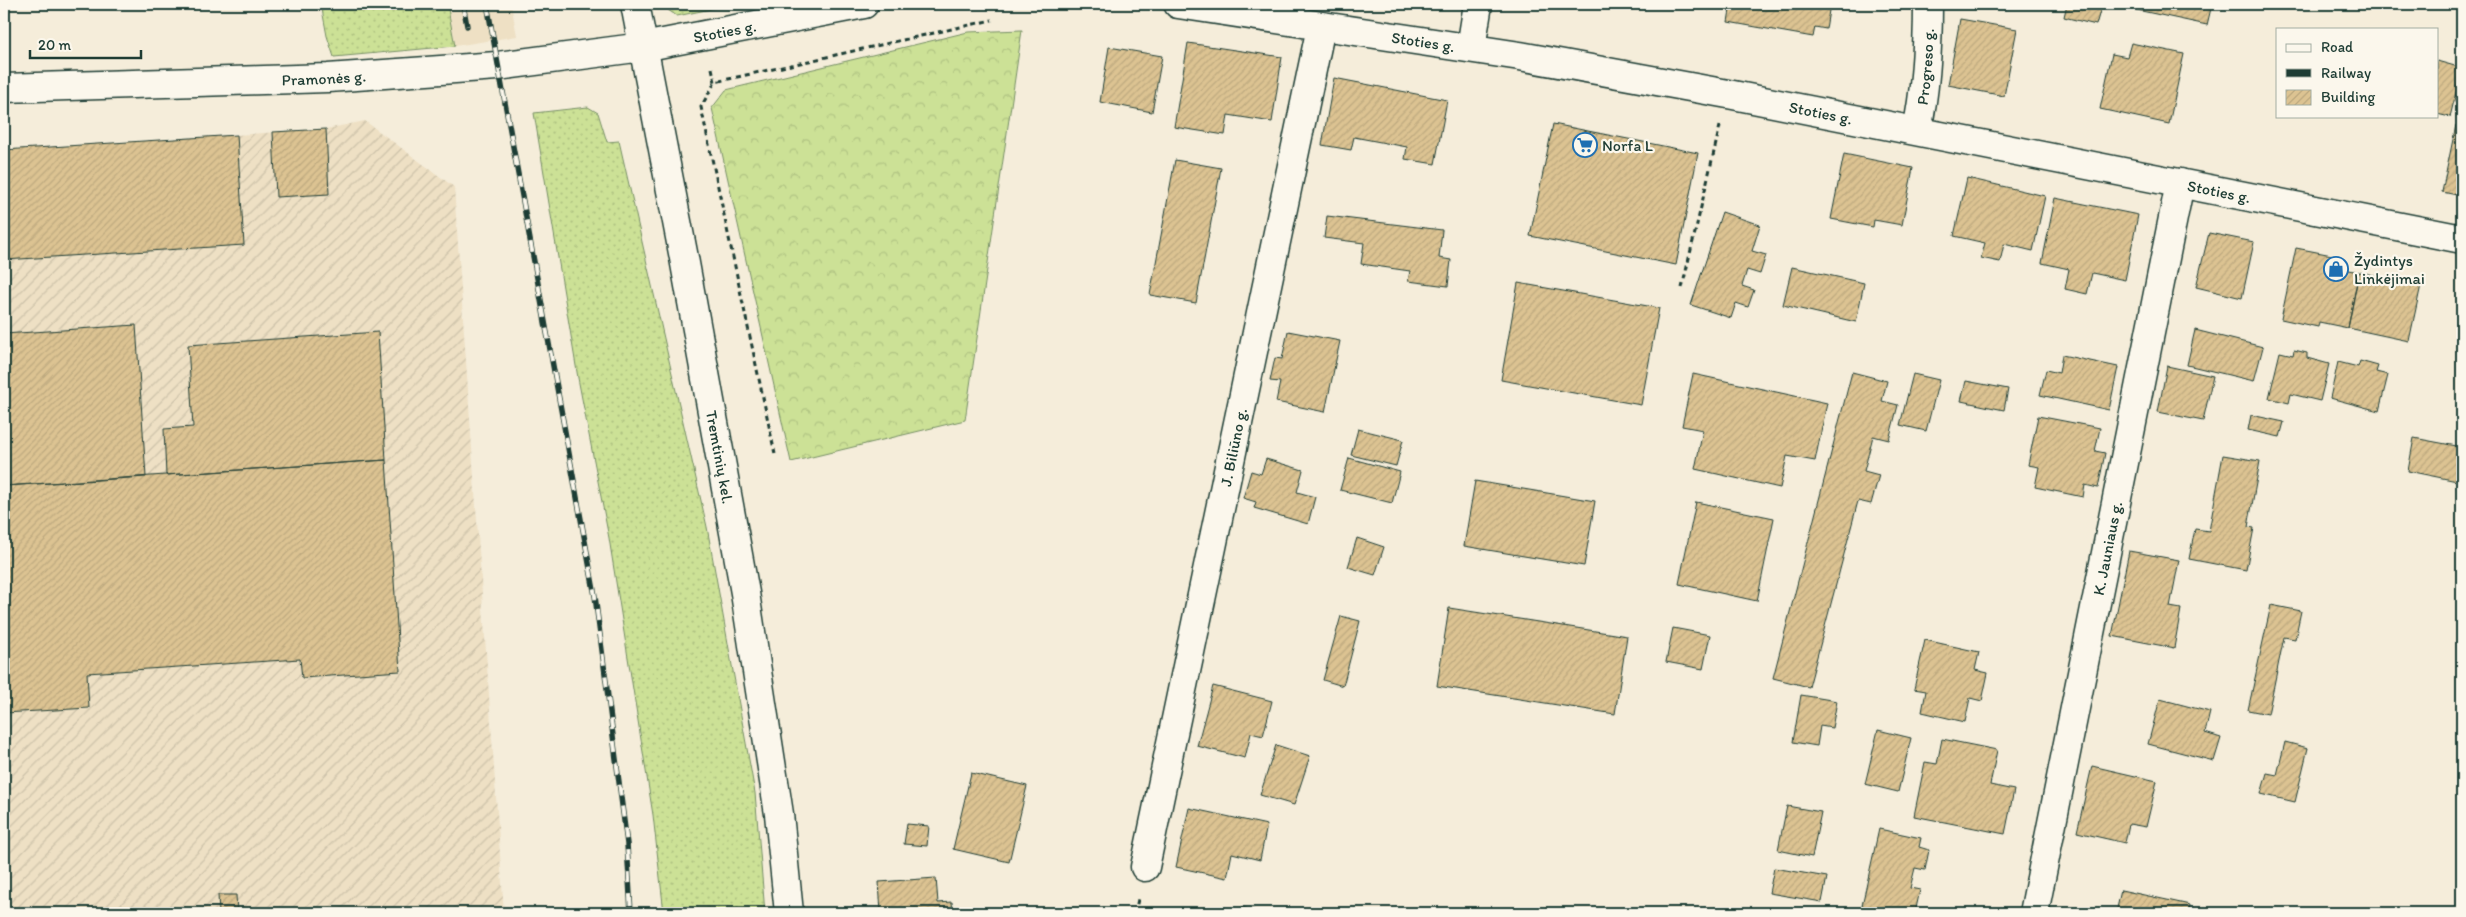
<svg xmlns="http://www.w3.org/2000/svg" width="2466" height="917" viewBox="0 0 2466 917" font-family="Itim,sans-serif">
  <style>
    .built { fill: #eee0c4 }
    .industrial { fill: url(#industrial-furrows) }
    .grass { fill: url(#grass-dots); stroke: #768f65 }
    .forest { fill: url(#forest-crowns); stroke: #768f65 }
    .building { fill: url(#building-hatch); stroke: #1f3d34 }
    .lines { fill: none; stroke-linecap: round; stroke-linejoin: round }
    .street-casing { stroke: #1f3d34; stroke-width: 31 }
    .path { stroke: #1f3d34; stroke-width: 3; stroke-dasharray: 5 4; stroke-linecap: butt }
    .street { stroke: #fbf7ec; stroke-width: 28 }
    .rail-casing { stroke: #1f3d34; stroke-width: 5.5 }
    .rail { stroke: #fbf7ec; stroke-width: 4; stroke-dasharray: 11; stroke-linecap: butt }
    .labels { text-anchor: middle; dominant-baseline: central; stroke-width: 4.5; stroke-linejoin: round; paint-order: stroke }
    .street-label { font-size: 16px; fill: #1f3d34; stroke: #fbf7ec }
    .poi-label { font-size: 16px; fill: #1f3d34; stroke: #fbf7ec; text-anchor: start }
  </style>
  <defs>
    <pattern id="industrial-furrows" width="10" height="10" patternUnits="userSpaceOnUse" patternTransform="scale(1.25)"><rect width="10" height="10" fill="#eee0c4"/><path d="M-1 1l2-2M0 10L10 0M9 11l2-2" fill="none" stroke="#ccc1a9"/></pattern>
    <pattern id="grass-dots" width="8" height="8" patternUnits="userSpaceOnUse" patternTransform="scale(1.25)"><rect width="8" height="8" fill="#cce196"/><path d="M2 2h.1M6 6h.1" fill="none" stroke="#afc282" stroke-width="1.8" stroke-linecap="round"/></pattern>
    <pattern id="forest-crowns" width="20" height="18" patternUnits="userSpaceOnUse" patternTransform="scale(1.25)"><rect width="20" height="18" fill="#cce196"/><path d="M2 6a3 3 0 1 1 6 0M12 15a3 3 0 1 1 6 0" fill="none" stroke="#afc282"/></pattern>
    <pattern id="building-hatch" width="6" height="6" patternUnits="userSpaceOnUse" patternTransform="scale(1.25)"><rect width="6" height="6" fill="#dcc392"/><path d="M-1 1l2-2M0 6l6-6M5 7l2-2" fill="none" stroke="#bca87e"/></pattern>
  </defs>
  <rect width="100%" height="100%" fill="#f5edda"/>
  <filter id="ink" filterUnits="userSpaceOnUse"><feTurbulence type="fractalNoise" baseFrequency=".02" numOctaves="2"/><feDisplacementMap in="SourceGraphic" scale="10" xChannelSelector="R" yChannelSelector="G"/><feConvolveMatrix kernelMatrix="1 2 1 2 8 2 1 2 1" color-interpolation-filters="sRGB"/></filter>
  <g filter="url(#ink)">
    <!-- built -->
    <path class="built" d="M447 4H511L517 36 455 46Z"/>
    <!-- industrial -->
    <path class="industrial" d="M365 121 454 187 504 913H4V150L326 129Z"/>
    <!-- grass -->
    <path class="grass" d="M321 4H447L455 46 334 57 327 36Z
      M664 4H735L677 16 668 10Z
      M588 107 598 113 607 142 619 141 707 527 755 793 765 913H664L653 815 609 538 578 378 534 113Z"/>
    <!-- forest -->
    <path class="forest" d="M1022 30 965 420 791 462 712 108 726 90 968 32Z"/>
    <!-- building -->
    <path class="building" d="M1412 4H1435V7Z
      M1731 4H1830L1826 29 1815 27 1813 37 1728 22Z
      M2067 4H2102L2096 25 2064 17Z
      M2109 4H2212L2207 25Z
      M1960 19 2017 29 2004 96 1948 85Z
      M1188 43 1282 57 1272 122 1228 115 1225 135 1174 127Z
      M2131 43 2184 54 2169 124 2100 109 2112 54 2127 57Z
      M1109 47 1162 56 1152 112 1100 102Z
      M2437 61 2462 68 2450 117 2437 114Z
      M1334 78 1447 100 1435 164 1405 159 1407 147 1354 137 1351 150 1322 145Z
      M1553 124 1698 153 1676 265 1530 236Z
      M2456 125 2462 126V196L2442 192Z
      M326 129 329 194 276 197 273 132Z
      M237 135 244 245 4 260V150Z
      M1844 154 1913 168 1902 225 1874 220 1873 227 1831 219Z
      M1175 160 1221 168 1196 303 1150 295Z
      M1967 178 2045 196 2033 251 2004 244 2000 262 1981 258 1985 243 1954 236Z
      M2055 198 2138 215 2125 280 2092 273 2087 294 2065 289 2069 269 2042 263Z
      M1722 212 1760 225 1752 251 1766 255 1760 274 1747 270 1742 286 1754 290 1748 307 1736 303 1731 318 1691 305Z
      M1327 216 1442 230 1439 258 1451 260 1448 286 1408 281 1410 271 1361 264 1364 243 1324 238Z
      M2209 233 2254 242 2242 298 2196 287Z
      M2296 248 2332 255 2330 266 2359 272 2348 328 2319 322 2318 327 2281 319Z
      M1792 267 1864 283 1856 322 1783 305Z
      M2359 272 2421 285 2409 341 2348 328Z
      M1518 283 1659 308 1641 405 1501 380Z
      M136 325 146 477 4 486V334Z
      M2462 326V345L2458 344Z
      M2195 330 2263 347 2254 381 2187 365Z
      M1288 331 1340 341 1325 412 1276 402 1280 382 1270 381 1275 358 1282 359Z
      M378 332 386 460 166 475 164 429 193 427 188 345Z
      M2294 350 2307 353V358L2329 364 2320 401 2291 394 2289 403 2269 398 2280 352 2293 355Z
      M2062 355 2118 367 2109 410 2040 395 2046 370 2059 373Z
      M2360 361 2378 366 2376 372 2388 375 2379 411 2330 398 2338 362 2358 367Z
      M2167 366 2213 376 2203 421 2158 412Z
      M1852 372 1887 381 1882 401 1898 405 1889 440 1873 436 1864 471 1879 475 1871 504 1858 501 1809 687 1773 678Z
      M1693 374 1827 403 1815 461 1787 456 1780 488 1695 469 1703 430 1682 426Z
      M1913 374 1939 380 1926 431 1900 425Z
      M1966 381 2008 389 2004 410 1961 401Z
      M2251 415 2284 422 2280 437 2248 430Z
      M2038 416 2100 428 2095 451 2105 453 2098 488 2085 485 2083 497 2035 487 2039 467 2028 465Z
      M1358 429 1403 440 1396 466 1351 455Z
      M2414 438 2462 447V482L2408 471Z
      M2223 455 2260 461 2248 527 2254 528 2246 570 2189 559 2195 529 2209 531Z
      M1349 458 1400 472 1392 503 1340 490Z
      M1266 459 1303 470 1297 492 1315 497 1308 524 1254 508 1256 502 1243 498 1251 471 1261 474Z
      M386 460 400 671 302 678 300 659 87 673 89 708 4 713V486Z
      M1475 481 1595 501 1584 566 1464 546Z
      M1696 502 1774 518 1757 601 1679 584Z
      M1357 538 1384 547 1375 575 1348 567Z
      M2129 551 2179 560 2170 607 2181 609 2174 648 2112 636Z
      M2271 605 2301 611 2295 639 2284 637 2268 714 2248 710Z
      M1449 608 1627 636 1615 714 1437 686Z
      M1341 616 1360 621 1343 686 1323 680Z
      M1673 628 1710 635 1703 669 1666 662Z
      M1925 640 1979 652 1975 670 1988 673 1982 701 1970 698 1965 722 1922 712 1926 691 1914 689Z
      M1213 686 1272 701 1263 736 1251 733 1245 758 1197 746Z
      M1801 695 1837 701 1832 728 1820 726 1817 746 1793 742Z
      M2160 699 2210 712 2205 733 2221 738 2214 761 2148 744Z
      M1878 730 1911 738 1898 792 1865 784Z
      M1942 739 1997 750 1990 785 2014 790 2005 834 1914 816 1925 762 1937 764Z
      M2285 742 2308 748 2295 802 2261 794 2267 773 2277 775Z
      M1276 745 1310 756 1294 805 1260 795Z
      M2092 766 2157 781 2146 827 2129 824 2125 843 2077 832Z
      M971 773 1027 786 1009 862 953 849Z
      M1787 806 1821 812 1812 857 1778 850Z
      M1189 808 1267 825 1260 860 1232 853 1227 878 1176 867Z
      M907 824 929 826 927 846 904 844Z
      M1879 829 1921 838 1919 847 1929 850 1925 870 1915 868 1910 888 1920 890 1915 913H1876L1861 910Z
      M1774 868 1827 877 1822 902 1769 893Z
      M936 878 938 903 952 902 953 913H881L879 882Z
      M2121 890 2190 905 2189 913H2116Z
      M218 895H236L237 913H219Z
      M1242 907 1264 913H1240Z"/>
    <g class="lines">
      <defs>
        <g id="street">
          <path id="s1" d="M635 4 684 258 745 593 779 814 789 913"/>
          <path id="s2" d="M1178 4 1520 56 1728 94 2462 239"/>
          <path d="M1471 48 1478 4"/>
          <path id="s3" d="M4 88 328 78 497 66 643 47 864 4"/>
          <path id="s4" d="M1917 130C1926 88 1928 47 1928 4"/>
          <path id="s5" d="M1145 867 1321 27"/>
          <path id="s6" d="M2034 913 2180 183"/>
        </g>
      </defs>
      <!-- street casing -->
      <use href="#street" class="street-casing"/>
      <!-- path -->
      <path class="path" d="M712 68 715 82
        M1682 288 1720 126
        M775 454 701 107 715 82 992 20
        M1135 913 1138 899"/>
      <!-- street -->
      <use href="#street" class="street"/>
      <defs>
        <path id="rail" d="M463 4 467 26
          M487 4 595 596 627 844 631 913"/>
      </defs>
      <!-- rail casing -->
      <use href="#rail" class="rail-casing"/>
      <!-- rail -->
      <use href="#rail" class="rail"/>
    </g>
  </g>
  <!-- icons -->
  <defs>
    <symbol id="supermarket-ring" viewBox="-11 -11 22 22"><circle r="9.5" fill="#fbf7ec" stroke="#1f6fb2" stroke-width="1.5"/><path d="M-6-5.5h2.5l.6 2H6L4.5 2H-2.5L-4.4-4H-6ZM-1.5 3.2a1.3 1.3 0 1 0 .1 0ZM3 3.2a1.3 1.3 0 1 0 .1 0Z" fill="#1f6fb2"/></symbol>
    <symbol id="shop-ring" viewBox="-11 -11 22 22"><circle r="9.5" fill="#fbf7ec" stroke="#1f6fb2" stroke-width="1.5"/><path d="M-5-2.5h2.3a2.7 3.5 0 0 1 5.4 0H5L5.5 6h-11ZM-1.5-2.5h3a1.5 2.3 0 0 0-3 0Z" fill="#1f6fb2"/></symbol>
  </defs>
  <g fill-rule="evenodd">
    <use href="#supermarket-ring" x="1571" y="131" width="28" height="28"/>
    <use href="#shop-ring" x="2322" y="255" width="28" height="28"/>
  </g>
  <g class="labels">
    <!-- street labels -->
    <g class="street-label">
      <text stroke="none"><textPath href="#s3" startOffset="724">Stoties g.</textPath></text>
      <text stroke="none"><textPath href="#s2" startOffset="248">Stoties g.</textPath></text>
      <text stroke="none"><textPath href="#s4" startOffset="64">Progreso g.</textPath></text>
      <text stroke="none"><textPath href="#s3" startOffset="320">Pramonės g.</textPath></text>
      <text stroke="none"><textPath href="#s2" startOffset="652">Stoties g.</textPath></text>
      <text stroke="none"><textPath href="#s2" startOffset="1058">Stoties g.</textPath></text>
      <text stroke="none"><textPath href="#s5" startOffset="429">J. Biliūno g.</textPath></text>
      <text stroke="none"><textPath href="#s1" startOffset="461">Tremtinių kel.</textPath></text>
      <text stroke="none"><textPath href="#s6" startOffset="372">K. Jauniaus g.</textPath></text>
    </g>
    <!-- poi labels -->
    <g class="poi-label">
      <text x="1602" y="145">Norfa L</text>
      <text x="2354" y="260">Žydintys<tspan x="2354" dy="18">Linkėjimai</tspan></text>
    </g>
  </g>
  <!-- margin -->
  <rect width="2466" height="917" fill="none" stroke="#fbf7ec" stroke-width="20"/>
  <rect x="10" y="10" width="2446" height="897" fill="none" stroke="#1f3d34" stroke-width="2" filter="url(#ink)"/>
  <!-- legend -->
  <rect x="2276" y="28" width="162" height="90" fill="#fbf7ec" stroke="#a3ada2"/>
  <rect x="2286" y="44" width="25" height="8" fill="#fbf7ec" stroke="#a3ada2"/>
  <text x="2321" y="52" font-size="15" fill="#1f3d34">Road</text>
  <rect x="2286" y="69" width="25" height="8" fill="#1f3d34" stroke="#a3ada2"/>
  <text x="2321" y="78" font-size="15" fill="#1f3d34">Railway</text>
  <rect x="2286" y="90" width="25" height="15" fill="url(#building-hatch)" stroke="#a3ada2"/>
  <text x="2321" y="102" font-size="15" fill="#1f3d34">Building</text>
  <!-- scale -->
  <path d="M30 50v8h111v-8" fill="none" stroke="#1f3d34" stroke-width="2.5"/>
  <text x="38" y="50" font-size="15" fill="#1f3d34" stroke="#fbf7ec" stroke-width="4" paint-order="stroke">20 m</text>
</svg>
